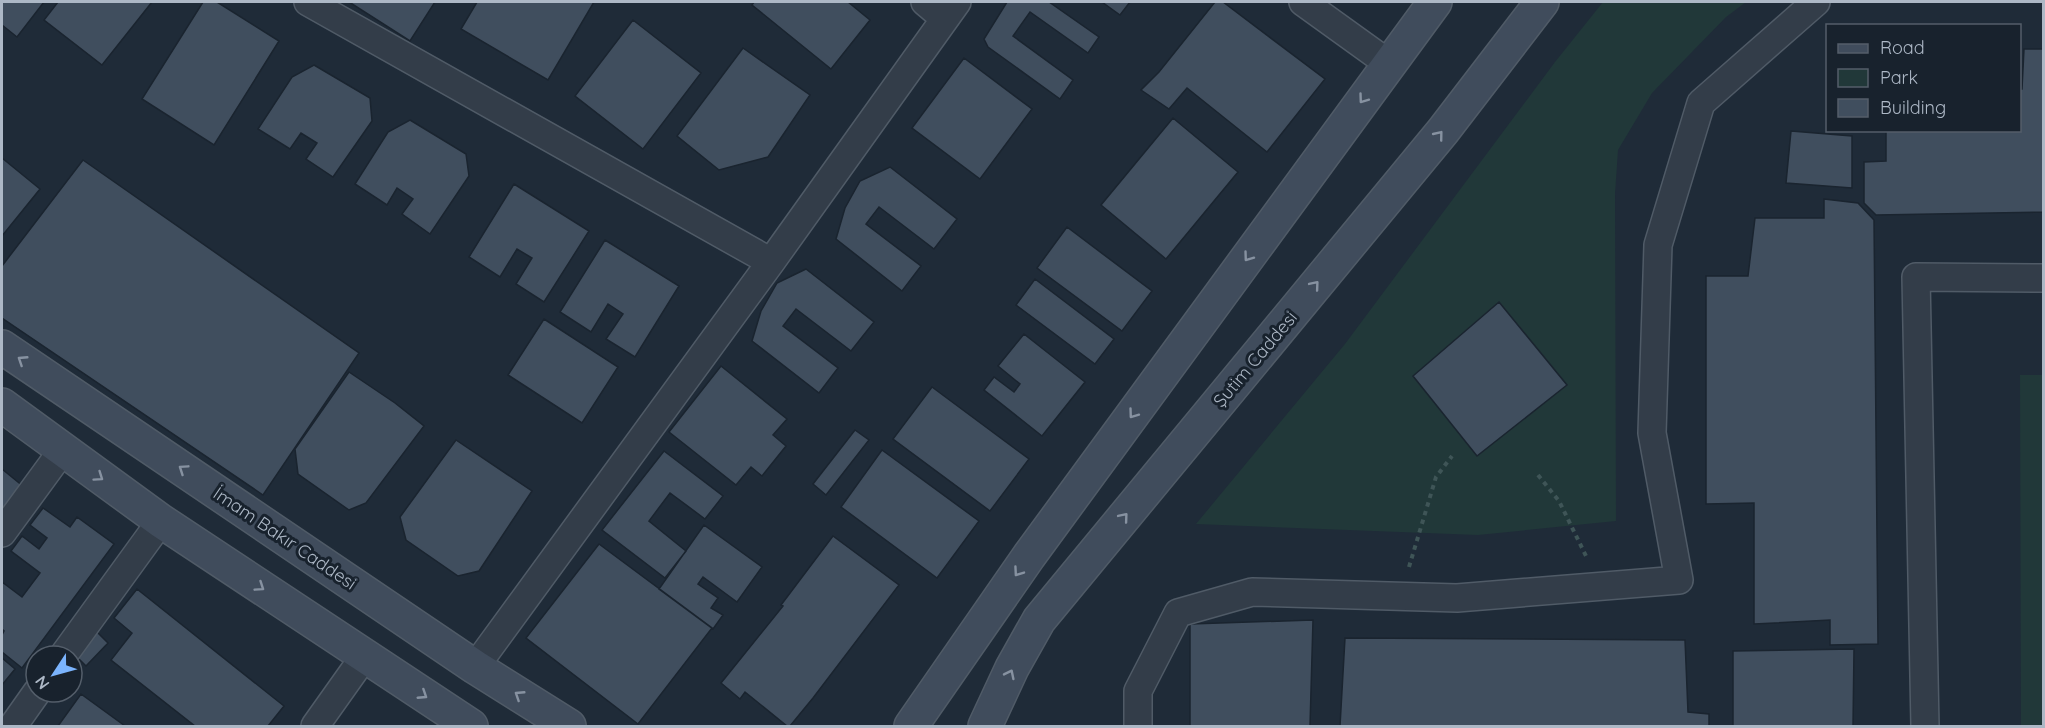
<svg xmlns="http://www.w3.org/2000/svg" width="2045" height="728" viewBox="0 0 2045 728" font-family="Quicksand,sans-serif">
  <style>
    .green { fill: #213839 }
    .building { fill: #404e5e; stroke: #1a242f; stroke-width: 1.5 }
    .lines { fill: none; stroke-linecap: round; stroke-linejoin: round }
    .minor-casing { stroke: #505b67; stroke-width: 30 }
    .secondary-casing { stroke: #505b67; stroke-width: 36 }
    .path { stroke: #3f5557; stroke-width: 4; stroke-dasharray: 4.5 4.5; stroke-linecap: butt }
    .minor { stroke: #333d49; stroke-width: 27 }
    .secondary { stroke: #404c5c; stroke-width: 33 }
    .oneway { stroke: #8792a1 }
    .labels { text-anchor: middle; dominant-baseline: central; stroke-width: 6; stroke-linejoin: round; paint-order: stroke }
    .street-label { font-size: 18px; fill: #adb8c6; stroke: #18222d }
  </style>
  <rect width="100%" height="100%" fill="#1f2b38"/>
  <!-- green -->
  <path class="green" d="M1603 2H1746L1726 17 1652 93 1618 150 1615 194 1616 521 1478 535 1196 524 1345 344 1555 62Z
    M2020 375H2043V726H2021Z"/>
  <!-- building -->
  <path class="building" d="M2 2H44L17 37 2 25Z
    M58 2H152L102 65 44 20Z
    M203 2H217L279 41 214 145 142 99Z
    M349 2H435L410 41Z
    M477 2H594L548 80 461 29Z
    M754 2H848L870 20 831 69 752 5Z
    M1007 2H1049L1099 37 1088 53 1030 12 1013 36 1073 80 1060 99 988 47 984 39Z
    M1102 2H1130L1120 15Z
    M1215 2H1223L1325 79 1267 152 1187 88 1169 109 1141 90 1159 72Z
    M633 20 701 73 643 149 575 96Z
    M743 48 810 95 768 157 719 170 677 136Z
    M2024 49H2044V212L1876 215 1864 203V162L1886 161V130H2020V89H2022Z
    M964 58 1032 109 980 179 912 128Z
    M314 65 370 98 372 121 333 177 306 159 317 143 301 133 290 149 258 129 292 77Z
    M1173 118 1238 172 1166 259 1101 205Z
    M410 120 466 154 469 176 430 234 402 214 413 199 397 188 387 205 355 184 388 132Z
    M1791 131 1852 136V188L1786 183Z
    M2 158 40 189 2 236Z
    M83 160 359 353 263 495 2 318V266Z
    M890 167 957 219 934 249 879 207 866 224 921 266 902 291 836 239 845 208 860 181Z
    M514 184 589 231 544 302 516 284 532 258 517 249 500 277 469 257Z
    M1824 199 1858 203 1874 220 1878 644 1830 645V620L1754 624V503L1706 504V276H1748L1755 218H1824Z
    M1067 227 1152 291 1122 331 1037 268Z
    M605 240 679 286 635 357 606 339 623 314 608 304 591 332 560 312Z
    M806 269 874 322 851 351 796 309 783 326 838 368 819 393 752 341 761 311 777 283Z
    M1035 279 1114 339 1095 364 1016 305Z
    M1499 302 1567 385 1477 456 1413 376Z
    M544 319 618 367 582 423 508 375Z
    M1024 334 1085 382 1042 436 984 390 994 377 1014 392 1020 384 998 366Z
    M721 366 787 419 773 435 786 446 762 476 751 467 736 485 669 432Z
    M349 372 395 403 424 426 366 503 349 510 298 474 295 449Z
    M932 387 1029 459 990 511 893 439Z
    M855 430 869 440 826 495 813 484Z
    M456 440 532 491 479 571 458 576 406 540 400 517Z
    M882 450 979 521 937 578 841 507Z
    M664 451 723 496 705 519 670 493 649 521 686 551 665 578 602 530Z
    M2 469 24 487 2 515Z
    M43 508 70 527 77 517 114 544 22 668 2 652V635L4 631 2 629V582L22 597 40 573 11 551 22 536 39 549 47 538 30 525Z
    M704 525 762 567 737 602 703 577 698 584 718 598 711 608 723 615 713 629 659 589Z
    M833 536 899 585 813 698 790 726H787L745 692 740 699 721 683 783 606 781 605Z
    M599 544 712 628 638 724 526 638Z
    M137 589 284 706 268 726H195L111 660 132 633 114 618Z
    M1313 620 1310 726H1190V624Z
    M95 630 108 643 86 666 73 653Z
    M1345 638 1685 640 1688 712 1709 714V726H1340Z
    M1854 649 1853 726H1733V651Z
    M2 658 15 669 2 685Z
    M81 694 125 726H58Z"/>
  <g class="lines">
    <defs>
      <path id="minor" d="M308 2 771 262
        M925 2 944 18
        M1303 2 1389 64
        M2 533 62 451
        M63 656 161 521
        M475 667 771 262 957 2
        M13 726 37 692
        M315 726 364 657
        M1138 726V691L1178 613 1252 592 1457 598 1679 580 1652 433 1658 245 1701 103 1816 2
        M1925 726 1916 277 2044 278"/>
      <path id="secondary" d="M2 347 475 667 569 726
        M2 405 161 521 471 726
        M911 726 1029 556 1435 2
        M985 726 1012 668 1039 620 1443 131 1542 2"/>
    </defs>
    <!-- minor casing -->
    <use href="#minor" class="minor-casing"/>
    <!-- secondary casing -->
    <use href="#secondary" class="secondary-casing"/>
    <!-- path -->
    <path class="path" d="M1538 475 1559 501 1587 558
      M1409 567 1436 477 1452 456"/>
    <!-- minor -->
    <use href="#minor" class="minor"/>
    <!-- secondary -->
    <use href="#secondary" class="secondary"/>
  </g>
  <!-- one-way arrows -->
  <defs><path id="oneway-chevron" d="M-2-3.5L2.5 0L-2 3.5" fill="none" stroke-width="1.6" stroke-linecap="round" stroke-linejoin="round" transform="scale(1.5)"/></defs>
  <g class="oneway">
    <use href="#oneway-chevron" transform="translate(1363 99) rotate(126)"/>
    <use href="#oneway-chevron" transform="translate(1439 135) rotate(-51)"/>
    <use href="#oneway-chevron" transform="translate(1248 257) rotate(126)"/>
    <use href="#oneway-chevron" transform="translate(1315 285) rotate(-50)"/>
    <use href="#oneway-chevron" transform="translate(22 360) rotate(-147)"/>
    <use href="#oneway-chevron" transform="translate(1133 414) rotate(126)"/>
    <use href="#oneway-chevron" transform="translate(183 469) rotate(-146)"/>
    <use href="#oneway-chevron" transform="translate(99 477) rotate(35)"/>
    <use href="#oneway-chevron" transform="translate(1124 517) rotate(-50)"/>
    <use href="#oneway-chevron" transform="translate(1018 572) rotate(125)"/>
    <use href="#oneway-chevron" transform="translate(260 587) rotate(34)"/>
    <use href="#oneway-chevron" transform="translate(1010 674) rotate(-64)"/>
    <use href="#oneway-chevron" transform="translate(423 695) rotate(33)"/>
    <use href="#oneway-chevron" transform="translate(519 695) rotate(-147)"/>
  </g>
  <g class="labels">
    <!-- street labels -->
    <g class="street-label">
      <text transform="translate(1255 359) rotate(-50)">Şutim Caddesi</text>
      <text transform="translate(285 538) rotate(34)">İmam Bakır Caddesi</text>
    </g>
  </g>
  <!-- border -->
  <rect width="2045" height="728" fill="none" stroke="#adb8c6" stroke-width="6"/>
  <!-- legend -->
  <rect x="1826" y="24" width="195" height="108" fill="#18222d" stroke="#545e6a" stroke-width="1.5"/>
  <rect x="1838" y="44" width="30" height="9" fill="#404c5c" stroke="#545e6a" stroke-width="1.5"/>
  <text x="1880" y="54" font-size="18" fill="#adb8c6">Road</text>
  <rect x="1838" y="69" width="30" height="18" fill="#213839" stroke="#545e6a" stroke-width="1.5"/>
  <text x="1880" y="84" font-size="18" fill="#adb8c6">Park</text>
  <rect x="1838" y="99" width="30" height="18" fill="#404e5e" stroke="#545e6a" stroke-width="1.5"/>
  <text x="1880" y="114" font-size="18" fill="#adb8c6">Building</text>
  <!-- north arrow -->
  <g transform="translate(54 674) rotate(234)"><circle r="28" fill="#18222d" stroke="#545e6a" stroke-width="1.5"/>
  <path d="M0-4.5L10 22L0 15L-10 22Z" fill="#7bb4fd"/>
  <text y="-9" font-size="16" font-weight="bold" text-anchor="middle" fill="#adb8c6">N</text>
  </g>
</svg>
